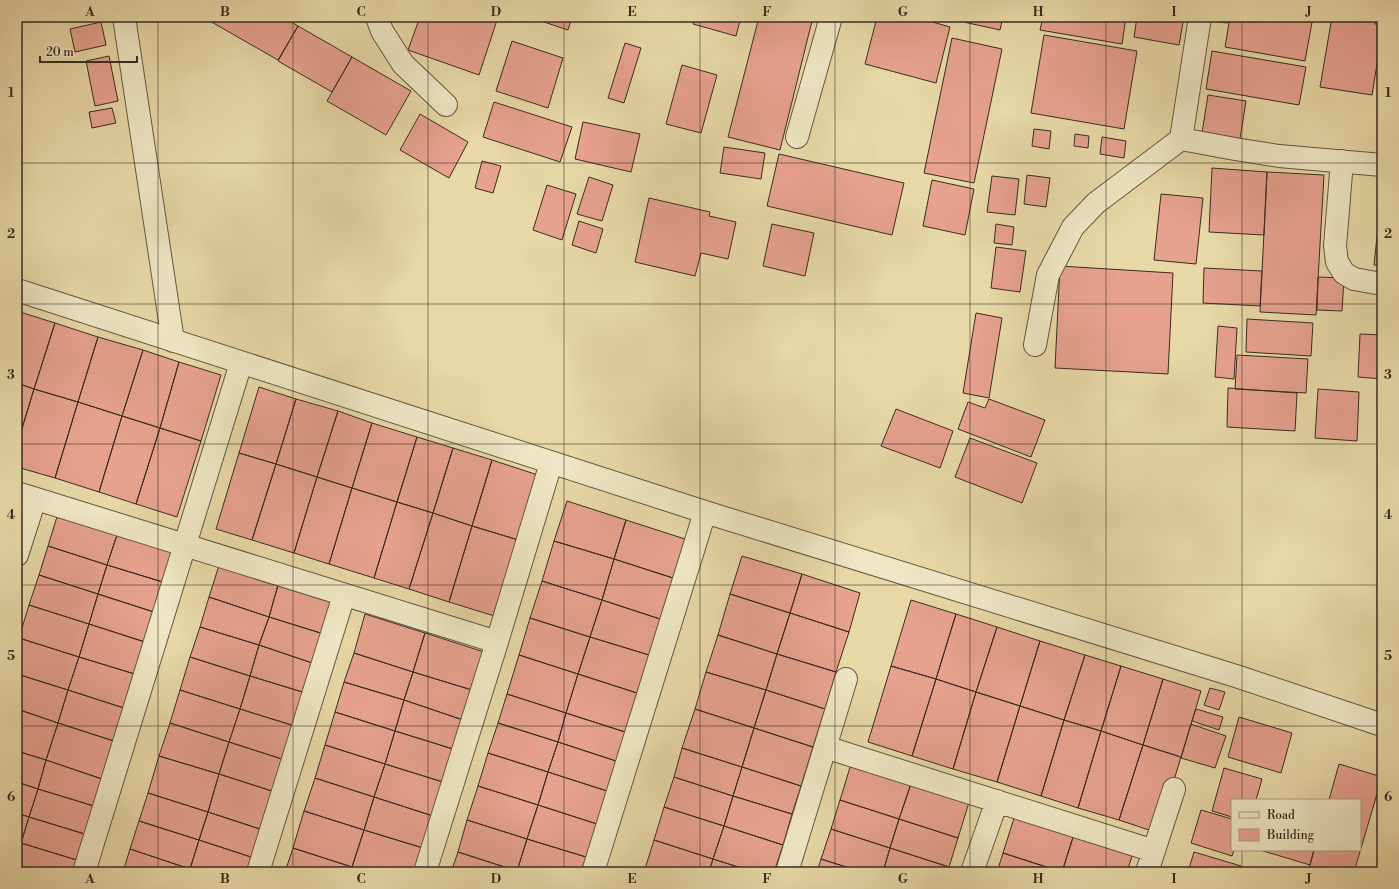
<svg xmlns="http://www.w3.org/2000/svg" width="1399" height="889" viewBox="0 0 1399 889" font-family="'Libre Bodoni',serif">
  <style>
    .building { fill: #e6a18f; stroke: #392c22 }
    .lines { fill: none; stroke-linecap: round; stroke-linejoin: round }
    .minor-casing { stroke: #645743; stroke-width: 24 }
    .minor { stroke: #efe6c5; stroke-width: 22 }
    .grid { fill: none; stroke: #392c22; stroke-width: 1; stroke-opacity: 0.55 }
    .neatline { fill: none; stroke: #392c22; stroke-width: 1.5 }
    .grid-label { font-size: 13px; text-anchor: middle; font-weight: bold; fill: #392c22 }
  </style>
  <rect width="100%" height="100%" fill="#e7d8a6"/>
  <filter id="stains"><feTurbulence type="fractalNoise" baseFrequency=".005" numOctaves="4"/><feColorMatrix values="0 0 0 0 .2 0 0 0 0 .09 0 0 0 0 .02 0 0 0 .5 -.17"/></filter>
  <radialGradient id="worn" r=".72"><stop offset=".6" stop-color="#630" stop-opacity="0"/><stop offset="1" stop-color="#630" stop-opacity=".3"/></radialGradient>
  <!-- building -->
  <path class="building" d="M210 17H283L298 26 278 60 208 20Z
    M420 17H498L479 75 408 50Z
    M529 17H572L568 30Z
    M670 17H691L690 21Z
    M695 17H741L736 36 693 24Z
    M759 17H813L780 150 728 137Z
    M877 17H915L950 27 936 83 865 64Z
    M941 17H1003L1000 30Z
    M1043 17H1126L1122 44 1040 30Z
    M1137 17H1184L1179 45 1134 37Z
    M1205 17H1228L1227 23 1205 20Z
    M1230 17H1313L1305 61 1225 47Z
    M1332 17H1376L1375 24 1382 25V33L1372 95 1320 87Z
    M101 22 106 45 75 52 70 29Z
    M298 26 352 57 332 92 278 61Z
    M1044 35 1137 51 1124 129 1031 113Z
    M952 38 1002 49 974 183 924 173Z
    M512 41 563 58 548 108 496 91Z
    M625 43 641 48 624 103 608 98Z
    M1212 51 1306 67 1299 105 1206 89Z
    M109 56 118 101 95 106 86 61Z
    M352 57 411 91 386 135 327 101Z
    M682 65 717 75 701 133 666 124Z
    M1208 95 1246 101 1240 139 1202 133Z
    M494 102 572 127 560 162 483 137Z
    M112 108 116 123 92 128 89 112Z
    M420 114 468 142 449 178 400 150Z
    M583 122 640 134 631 172 575 159Z
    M1034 129 1051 131 1049 149 1032 146Z
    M1075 134 1089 136 1088 148 1074 146Z
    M1102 137 1126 141 1124 158 1100 154Z
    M724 147 765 153 761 179 720 173Z
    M779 154 904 183 892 235 767 206Z
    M482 161 501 166 493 193 475 188Z
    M1212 168 1267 172 1264 235 1209 232Z
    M1267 172 1324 175 1316 315 1260 312Z
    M1027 175 1050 178 1046 207 1024 204Z
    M992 176 1019 179 1015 215 987 212Z
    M589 177 613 185 602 221 577 214Z
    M932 180 974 189 965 235 923 226Z
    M547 185 576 194 562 240 533 230Z
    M1382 190V266L1374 265Z
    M1161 194 1203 198 1196 264 1154 260Z
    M649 198 710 212 709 216 736 222 728 259 701 253 695 276 635 262Z
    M579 221 603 229 596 253 572 245Z
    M772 224 814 233 805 276 763 266Z
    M996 224 1014 227 1012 245 994 243Z
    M996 247 1026 251 1020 292 991 288Z
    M1060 266 1173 273 1168 374 1055 368Z
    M1204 268 1262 271 1260 306 1203 303Z
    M1318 277 1344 278 1342 311 1317 310Z
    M17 311 55 323 34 389 17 383Z
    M976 313 1002 318 989 398 963 393Z
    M1247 319 1313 323 1311 356 1246 352Z
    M55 323 98 337 78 402 34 389Z
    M1218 326 1237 328 1234 379 1215 377Z
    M1360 334 1382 335V379L1358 377Z
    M98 337 143 350 122 416 78 402Z
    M143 350 179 362 160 428 122 416Z
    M1237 355 1308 359 1306 393 1235 389Z
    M179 362 221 375 201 441 160 428Z
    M17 383 34 389 17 445Z
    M259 387 296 399 276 464 239 453Z
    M1228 388 1297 393 1295 431 1227 427Z
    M34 389 78 402 55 478 17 467V445Z
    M1318 389 1359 392 1357 441 1315 438Z
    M296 399 338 411 317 477 276 464Z
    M989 399 1045 420 1031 457 958 429 968 402 985 408Z
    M78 402 122 416 99 492 55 478Z
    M896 409 953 431 940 468 881 446Z
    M338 411 372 423 352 488 317 477Z
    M122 416 160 428 136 504 99 492Z
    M372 423 417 437 397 502 352 488Z
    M160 428 201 441 177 517 136 504Z
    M417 437 453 448 433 513 397 502Z
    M970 438 1037 463 1022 503 955 477Z
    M453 448 492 460 472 526 433 513Z
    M239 453 276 464 252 540 216 529Z
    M492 460 544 477 525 542 472 526Z
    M276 464 317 477 294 553 252 540Z
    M317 477 352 488 329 564 294 553Z
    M352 488 397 502 374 578 329 564Z
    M567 501 626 520 614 559 554 541Z
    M397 502 433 513 409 589 374 578Z
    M60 507 120 526 107 565 48 546Z
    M433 513 472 526 449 602 409 589Z
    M626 520 685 539 673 578 614 559Z
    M120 526 178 545 166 583 107 565Z
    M472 526 525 542 501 618 449 602Z
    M554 541 614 559 602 600 542 581Z
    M48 546 107 565 98 594 39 575Z
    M742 556 802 574 790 613 730 594Z
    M221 559 280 578 269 617 209 597Z
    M614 559 673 578 660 619 602 600Z
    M107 565 166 583 157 613 98 594Z
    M802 574 860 593 849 632 790 613Z
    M39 575 98 594 89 624 29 605Z
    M280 578 339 597 327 635 269 617Z
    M542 581 602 600 590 637 530 618Z
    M98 594 157 613 148 643 89 624Z
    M730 594 790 613 777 654 718 635Z
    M209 597 269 617 259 645 200 627Z
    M602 600 660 619 649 655 590 637Z
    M911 600 956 614 936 679 891 666Z
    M29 605 89 624 79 657 19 638Z
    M790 613 849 632 836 672 777 654Z
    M365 614 425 633 413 672 354 653Z
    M956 614 997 627 976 692 936 679Z
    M269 617 327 635 318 665 259 645Z
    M530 618 590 637 578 674 519 655Z
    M89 624 148 643 138 675 79 657Z
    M200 627 259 645 250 676 190 657Z
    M997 627 1040 641 1020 706 976 692Z
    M425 633 484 652 472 690 413 672Z
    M718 635 777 654 766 690 706 672Z
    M590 637 649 655 637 693 578 674Z
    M19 638 79 657 68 690 17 674V645Z
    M1040 641 1085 655 1064 720 1020 706Z
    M259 645 318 665 309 694 250 676Z
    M354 653 413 672 404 700 344 682Z
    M777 654 836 672 825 709 766 690Z
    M519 655 578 674 566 713 507 694Z
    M1085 655 1121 666 1101 731 1064 720Z
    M79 657 138 675 127 709 68 690Z
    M190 657 250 676 240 709 180 690Z
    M891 666 936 679 912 756 868 742Z
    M1121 666 1163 679 1143 745 1101 731Z
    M413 672 472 690 463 720 404 700Z
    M706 672 766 690 754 728 695 709Z
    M17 674 68 690 58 723 17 709Z
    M578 674 637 693 625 732 566 713Z
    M250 676 309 694 298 727 240 709Z
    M936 679 976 692 953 769 912 756Z
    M1163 679 1201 691 1181 757 1143 745Z
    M344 682 404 700 395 731 335 712Z
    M1210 688 1225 692 1219 710 1204 705Z
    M68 690 127 709 117 742 58 723Z
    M180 690 240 709 229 742 170 723Z
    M766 690 825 709 813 747 754 728Z
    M976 692 1020 706 997 782 953 769Z
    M507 694 566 713 558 742 498 723Z
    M404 700 463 720 453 749 395 731Z
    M1020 706 1064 720 1041 796 997 782Z
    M17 709 58 723 46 760 17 751Z
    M240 709 298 727 288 761 229 742Z
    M695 709 754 728 742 767 682 748Z
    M1196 709 1223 717 1219 730 1192 721Z
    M335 712 395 731 385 764 325 745Z
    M566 713 625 732 616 761 558 742Z
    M1239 717 1292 733 1281 773 1228 757Z
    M1064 720 1101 731 1078 808 1041 796Z
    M58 723 117 742 105 780 46 760Z
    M170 723 229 742 219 774 159 756Z
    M498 723 558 742 548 772 488 753Z
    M1191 724 1226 736 1215 768 1181 758Z
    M754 728 813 747 801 786 742 767Z
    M395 731 453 749 443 782 385 764Z
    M1101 731 1143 745 1119 820 1078 808Z
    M229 742 288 761 278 793 219 774Z
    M558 742 616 761 607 791 548 772Z
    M325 745 385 764 374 797 315 778Z
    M1143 745 1181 757 1158 833 1119 820Z
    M682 748 742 767 733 796 674 777Z
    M17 751 46 760 38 789 17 782Z
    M488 753 548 772 538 805 478 786Z
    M159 756 219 774 208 812 148 793Z
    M46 760 105 780 97 807 38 789Z
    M852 761 912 781 899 819 840 800Z
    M385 764 443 782 433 816 374 797Z
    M1339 764 1382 777 1354 872H1308L1314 850H1360V800H1329Z
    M742 767 801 786 792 814 733 796Z
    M1224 768 1262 779 1256 800H1232V817L1212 811Z
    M548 772 607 791 597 824 538 805Z
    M219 774 278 793 266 831 208 812Z
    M674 777 733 796 724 826 664 807Z
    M315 778 374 797 364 830 304 811Z
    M912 781 970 799 958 838 899 819Z
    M17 782 38 789 29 817 17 813Z
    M478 786 538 805 527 839 467 820Z
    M38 789 97 807 88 835 29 817Z
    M148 793 208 812 199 840 139 821Z
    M733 796 792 814 783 845 724 826Z
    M374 797 433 816 423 848 364 830Z
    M840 800 899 819 890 848 831 829Z
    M538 805 597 824 586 857 527 839Z
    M664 807 724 826 713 859 654 840Z
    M1201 810 1232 819V850H1234L1232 856 1191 843Z
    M304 811 364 830 352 867 293 848Z
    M208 812 266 831 257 859 199 840Z
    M17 813 29 817 21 843 17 842Z
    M1015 815 1074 834 1062 872 1003 853Z
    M29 817 88 835 80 861 21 843Z
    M899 819 958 838 949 867 890 848Z
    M467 820 527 839 517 871 458 852Z
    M139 821 199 840 190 869 130 849Z
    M724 826 783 845 774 872H754L713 859Z
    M831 829 890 848 883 872H862L821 859Z
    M364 830 423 848 415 872H367L352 867Z
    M1074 834 1133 853 1127 872H1062Z
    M527 839 586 857 581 872H521L517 871Z
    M199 840 257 859 253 872H201L190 869Z
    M654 840 713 859 709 872H644Z
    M21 843 80 861 76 872H17V856Z
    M293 848 352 867 351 872H285Z
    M890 848 949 867 948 872H883Z
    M130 849 190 869 189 872H123Z
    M1260 850H1314L1310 865Z
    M458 852 517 871V872H451Z
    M1194 852 1241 866 1239 872H1188Z
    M1003 853 1062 872H997Z
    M713 859 754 872H709Z
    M821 859 862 872H817Z"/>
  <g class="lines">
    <defs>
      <path id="minor" d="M124 17 173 341
        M377 17 382 31 403 64 446 105
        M797 137 831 17
        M1181 139 1235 149 1279 156 1382 165
        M1342 161 1335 246 1337 262 1344 273 1354 279 1382 284
        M17 290 705 512 1239 677 1382 725
        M1035 345 1048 275 1073 227 1096 203 1181 139 1200 17
        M17 493 497 642
        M17 555 35 499
        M825 747 1154 851
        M84 872 241 363
        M258 872 344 595
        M425 872 497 642 551 463
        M593 872 705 512
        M787 872 846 679
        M972 872 997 801
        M1147 872 1174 789"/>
    </defs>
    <!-- minor casing -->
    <use href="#minor" class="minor-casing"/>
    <!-- minor -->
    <use href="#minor" class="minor"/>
  </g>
  <!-- grid -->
  <path class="grid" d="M158 17V872M293 17V872M428 17V872M564 17V872M700 17V872M835 17V872M970 17V872M1106 17V872M1242 17V800M17 163H1382M17 304H1382M17 444H1382M17 585H1382M17 726H1382M1242 850V872"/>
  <!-- margin -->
  <rect width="1399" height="889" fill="none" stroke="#e7d8a6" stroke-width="44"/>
  <!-- legend -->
  <rect x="1231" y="799" width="130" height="52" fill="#efe6c5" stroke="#a69c84"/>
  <rect x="1239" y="812" width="20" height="6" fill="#efe6c5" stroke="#a69c84"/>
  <text x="1267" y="819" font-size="12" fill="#392c22">Road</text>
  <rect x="1239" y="829" width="20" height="12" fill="#e6a18f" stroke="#a69c84"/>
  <text x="1267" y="839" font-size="12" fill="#392c22">Building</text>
  <!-- scale -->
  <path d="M40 56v6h97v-6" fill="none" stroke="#392c22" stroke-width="2"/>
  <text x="46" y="56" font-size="12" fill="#392c22" stroke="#efe6c5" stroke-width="3" paint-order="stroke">20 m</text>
  <rect x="22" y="22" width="1355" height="845" class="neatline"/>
  <g class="grid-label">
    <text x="90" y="16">A</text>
    <text x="225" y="16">B</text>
    <text x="361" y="16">C</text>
    <text x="496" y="16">D</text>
    <text x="632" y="16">E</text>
    <text x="767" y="16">F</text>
    <text x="903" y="16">G</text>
    <text x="1038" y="16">H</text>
    <text x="1174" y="16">I</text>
    <text x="1309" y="16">J</text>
    <text x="11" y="97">1</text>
    <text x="1388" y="97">1</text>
    <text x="11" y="238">2</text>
    <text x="1388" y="238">2</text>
    <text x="11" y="379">3</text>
    <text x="1388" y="379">3</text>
    <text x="11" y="519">4</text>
    <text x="1388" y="519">4</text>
    <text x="11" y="660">5</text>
    <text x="1388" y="660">5</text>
    <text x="11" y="801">6</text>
    <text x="1388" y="801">6</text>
    <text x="90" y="883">A</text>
    <text x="225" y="883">B</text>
    <text x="361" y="883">C</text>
    <text x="496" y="883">D</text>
    <text x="632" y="883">E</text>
    <text x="767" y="883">F</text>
    <text x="903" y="883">G</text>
    <text x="1038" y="883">H</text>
    <text x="1174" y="883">I</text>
    <text x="1309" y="883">J</text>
  </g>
  <rect width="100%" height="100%" filter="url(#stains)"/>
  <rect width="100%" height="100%" fill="url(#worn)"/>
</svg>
